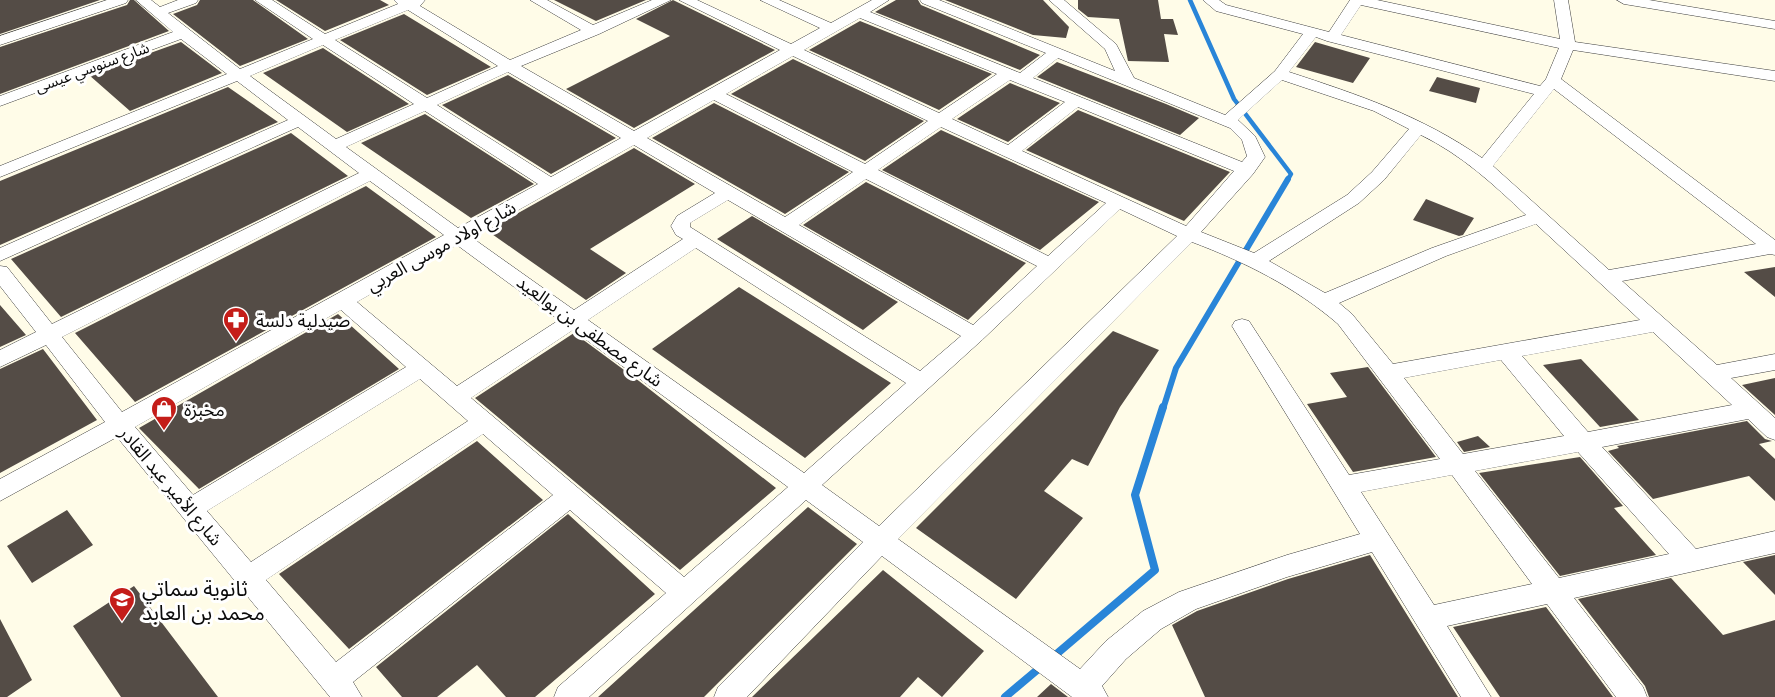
<svg xmlns="http://www.w3.org/2000/svg" width="1775" height="697" viewBox="0 0 1775 697" font-family="'Source Serif 4','Noto Sans Arabic',serif">
  <style>
    .lines { fill: none; stroke-linecap: round; stroke-linejoin: round }
    .stream-far2 { stroke: #2985d8; stroke-width: 4.5 }
    .stream-far1 { stroke: #2985d8; stroke-width: 6 }
    .stream { stroke: #2985d8; stroke-width: 8 }
    .building { fill: #544c46 }
    .street-casing { stroke: #3d3d3d; stroke-width: 1 }
    .street { fill: #fff; fill-rule: evenodd }
    .labels { text-anchor: middle; dominant-baseline: central; stroke-width: 6; stroke-linejoin: round; paint-order: stroke }
    .far-street-label { font-size: 15px; fill: #0a0a0a; stroke: #fff }
    .street-label { font-size: 18px; fill: #0a0a0a; stroke: #fff }
    .poi-label { font-size: 18px; fill: #0a0a0a; stroke: #fff; text-anchor: start }
    .near-poi-label { font-size: 21px; fill: #0a0a0a; stroke: #fff; text-anchor: start }
  </style>
  <rect width="100%" height="100%" fill="#fffce8"/>
  <g class="lines">
    <!-- stream-far2 -->
    <path class="stream-far2" d="M1190 0 1234 99 1291 174 1287 181"/>
    <!-- stream-far1 -->
    <path class="stream-far1" d="M1163 409 1176 368 1288 179"/>
    <!-- stream -->
    <path class="stream" d="M1053 657 1155 570 1135 495 1163 407
      M1005 697 1043 665"/>
  </g>
  <!-- building -->
  <path class="building" d="M0 0H100L0 34Z
    M130 0H134L169 31 0 94V47L127 5Z
    M200 0H253L308 39 240 66 173 14 197 5Z
    M276 0H380L389 5 325 31Z
    M554 0H646L596 21Z
    M673 0 775 50 634 128 566 89 670 36 636 19Z
    M896 0H918L921 5 1040 55 1020 70 875 12Z
    M945 0H1043L1069 27 1066 38 1033 35Z
    M1078 0H1158L1161 19H1173L1178 35 1164 34 1169 62 1128 61 1119 19 1088 17 1078 9Z
    M404 14 491 67 427 95 340 40Z
    M860 21 992 74 939 110 809 50Z
    M181 42 222 73 130 111 89 75Z
    M1315 42 1370 58 1353 83 1296 67Z
    M323 48 409 104 347 132 263 73Z
    M793 59 924 121 865 161 731 94Z
    M1057 62 1166 104 1199 118 1180 135 1037 77Z
    M508 75 616 138 551 174 442 105Z
    M1437 77 1480 88 1476 103 1429 91Z
    M1010 83 1060 103 1008 142 957 119Z
    M228 87 278 122 0 245V181Z
    M714 103 849 172 785 214 652 138Z
    M1078 110 1230 172 1184 221 1026 150Z
    M425 114 534 184 471 218 361 143Z
    M941 130 1099 202 1040 250 882 170Z
    M291 133 348 176 61 317 11 259Z
    M634 148 695 184 590 249 626 273 586 300 489 232 488 230Z
    M866 182 1026 263 968 320 803 225Z
    M366 186 436 237 135 402 75 333Z
    M1426 199 1474 218 1463 235 1459 236 1413 220Z
    M752 216 898 302 863 330 717 239Z
    M1775 267V297L1744 272Z
    M739 287 891 383 805 458 652 349Z
    M0 305 26 335 0 347Z
    M338 314 399 369 199 489 139 428Z
    M1113 331 1159 350 1120 407 1088 466 1072 459 1044 491 1083 518 1016 599 916 528Z
    M574 333 639 381 776 488 680 570 475 398Z
    M43 349 97 420 0 473V369Z
    M1581 359 1639 420 1600 427 1543 365Z
    M1368 367 1436 457 1353 472 1307 404 1347 397 1330 373Z
    M1775 378V415L1742 385Z
    M1747 421 1765 439 1772 441 1759 444 1775 459V501L1749 476 1653 499 1608 451 1619 448 1617 446Z
    M1478 436 1490 447 1464 452 1457 442Z
    M477 441 543 500 349 649 279 574Z
    M1580 457 1623 506 1614 508 1656 555 1560 576 1479 473Z
    M808 507 857 544 704 697H598Z
    M67 510 93 545 32 583 7 546Z
    M568 514 655 594 535 697H506L477 665 437 697H402L376 667Z
    M1370 555 1458 697H1205L1172 625 1197 611 1288 579Z
    M1775 555V595L1743 562Z
    M883 570 984 651 942 697 918 677 900 697H752Z
    M1671 578 1723 635 1775 620V697H1649L1645 686 1578 599Z
    M134 586 218 697H121L73 626Z
    M1546 607 1613 697H1500L1453 627Z
    M0 619 32 680 7 697H0Z
    M1051 684 1068 697H1037Z"/>
  <g class="lines">
    <defs>
      <path id="street" d="M107 0H128L126 3 0 45V36Z
        M136 0H151L160 7 178 0H198L196 3 168 13 240 69 313 39 255 0H272L325 34 398 4 394 0H425L420 6 510 60 581 30 530 0H547L593 25 652 0H671L599 34 521 66 634 131 780 50 679 0H697L791 44 820 28 760 0H779L831 23 872 0H889L870 12 1020 73 1046 53 922 3 920 0H939L1115 71 1105 49 1049 0H1064L1116 44 1134 78 1225 115 1275 71 1303 34 1216 11 1203 0H1219L1226 5 1329 32 1350 0H1377L1560 39 1554 0H1568L1575 42 1775 71V81L1573 50 1561 79 1775 240V255L1770 254 1622 281 1717 365 1775 354V370L1731 378 1775 418V440L1767 437 1748 419 1602 447 1696 549 1775 531V553L1574 598 1643 687 1647 697H1616L1547 604 1447 626 1491 697H1461L1372 552 1287 577 1196 609 1161 629 1126 659 1102 686 1108 697H1072L882 556 747 697H714L718 687 863 542 806 500 589 697H554L558 687 666 593 570 510 353 682 362 697H330L117 437 0 501V479L105 422 46 345 0 367V350L36 332 0 286V266L7 267 52 324 359 173 298 127 0 261V248L288 120 237 81 0 177V166L227 74 181 39 0 106V96L173 32ZM1361 5 1559 48 1546 79 1540 86 1341 35ZM408 10 498 66 427 98 335 40ZM860 18 997 74 939 113 804 50ZM1316 37 1327 41 1534 94 1482 158C1422 116 1359 95 1289 72ZM323 45 414 104 336 139 250 76ZM793 56 928 121 865 164 726 94ZM1058 58 1230 128 1242 140 1247 156 1242 162 1033 78ZM508 72 621 138 551 177 437 105ZM1010 80 1065 102 1008 145 952 119ZM1282 80 1374 111 1409 129 1372 172 1347 195 1254 253 1201 232 1253 174 1265 157 1255 136 1238 120ZM1554 89 1756 244 1609 270 1493 166ZM714 100 853 172 785 217 647 138ZM1078 107 1234 171 1186 226 1022 151ZM425 111 538 184 458 228 346 147ZM941 127 1106 203 1048 256 878 170ZM1421 135C1462 155 1493 184 1526 215L1432 248 1325 293 1269 261 1359 203 1384 180ZM634 145 715 193 677 216 671 226 676 235 683 239 574 310 471 237ZM866 179 1037 266 973 325 799 225ZM370 181 444 235 122 412 62 337ZM728 200 961 336 920 371 690 227V223ZM1120 209 1177 236 879 526 822 485 982 340ZM1536 224 1640 320 1393 364 1352 314 1339 303 1446 256ZM1192 242C1245 262 1295 287 1338 324L1440 459 1349 475 1249 321 1242 319 1235 321 1232 326 1235 331 1360 534 1287 555 1179 592 1143 611 1106 641 1080 669 898 539ZM457 245 559 320 457 386 357 302ZM696 248 906 383 804 473 588 320ZM341 310 406 367 193 495 135 427ZM573 330 788 487 684 577 471 398ZM1653 332 1732 405 1588 432 1522 356ZM1501 360 1564 436 1463 454 1404 378ZM420 379 468 421 251 562 207 511ZM483 434 553 495 336 662 266 580ZM1578 452 1669 554 1559 578 1475 471ZM1452 475 1532 584 1434 605 1361 492Z
        M1617 0H1649L1775 21V29L1624 4Z"/>
    </defs>
    <!-- street casing -->
    <use href="#street" class="street-casing"/>
    <!-- street -->
    <use href="#street" class="street"/>
  </g>
  <!-- icons -->
  <defs>
    <symbol id="pharmacy-pin" viewBox="-11 -11 22 30"><path d="M0 17L-7.5 6A9.5 9.5 0 1 1 7.5 6Z" fill="#c41d19" stroke="#fff"/><path d="M-2-6h4v4h4v4h-4v4h-4v-4h-4v-4h4Z" fill="#fff"/></symbol>
    <symbol id="shop-pin" viewBox="-11 -11 22 30"><path d="M0 17L-7.5 6A9.5 9.5 0 1 1 7.5 6Z" fill="#c41d19" stroke="#fff"/><path d="M-5-2.5h2.3a2.7 3.5 0 0 1 5.4 0H5L5.5 6h-11ZM-1.5-2.5h3a1.5 2.3 0 0 0-3 0Z" fill="#fff"/></symbol>
    <symbol id="school-pin" viewBox="-11 -11 22 30"><path d="M0 17L-7.5 6A9.5 9.5 0 1 1 7.5 6Z" fill="#c41d19" stroke="#fff"/><path d="M0-5L7-2L0 1L-7-2ZM-4 1L0 2.5L4 1V4Q0 6-4 4Z" fill="#fff"/></symbol>
  </defs>
  <g fill-rule="evenodd">
    <use href="#pharmacy-pin" x="221" y="305" width="30" height="40"/>
    <use href="#shop-pin" x="149" y="394" width="30" height="40"/>
    <use href="#school-pin" x="107" y="585" width="30" height="40"/>
  </g>
  <g class="labels">
    <!-- far-street labels -->
    <g class="far-street-label">
      <text transform="translate(92 67) rotate(-20)">شارع سنوسي عيسى</text>
    </g>
    <!-- street labels -->
    <g class="street-label">
      <text transform="translate(441 246) rotate(-29)">شارع اولاد موسى العربي</text>
      <text transform="translate(590 331) rotate(36)">شارع مصطفى بن بوالعيد</text>
      <text transform="translate(171 486) rotate(50)">شارع الأمير عبد القادر</text>
    </g>
    <!-- poi labels -->
    <g class="poi-label">
      <text x="256" y="320">صيدلية دلسة</text>
      <text x="184" y="409">مخبزة</text>
    </g>
    <!-- near-poi labels -->
    <g class="near-poi-label">
      <text x="142" y="588">ثانوية سماتي<tspan x="142" dy="24">محمد بن العابد</tspan></text>
    </g>
  </g>
</svg>
